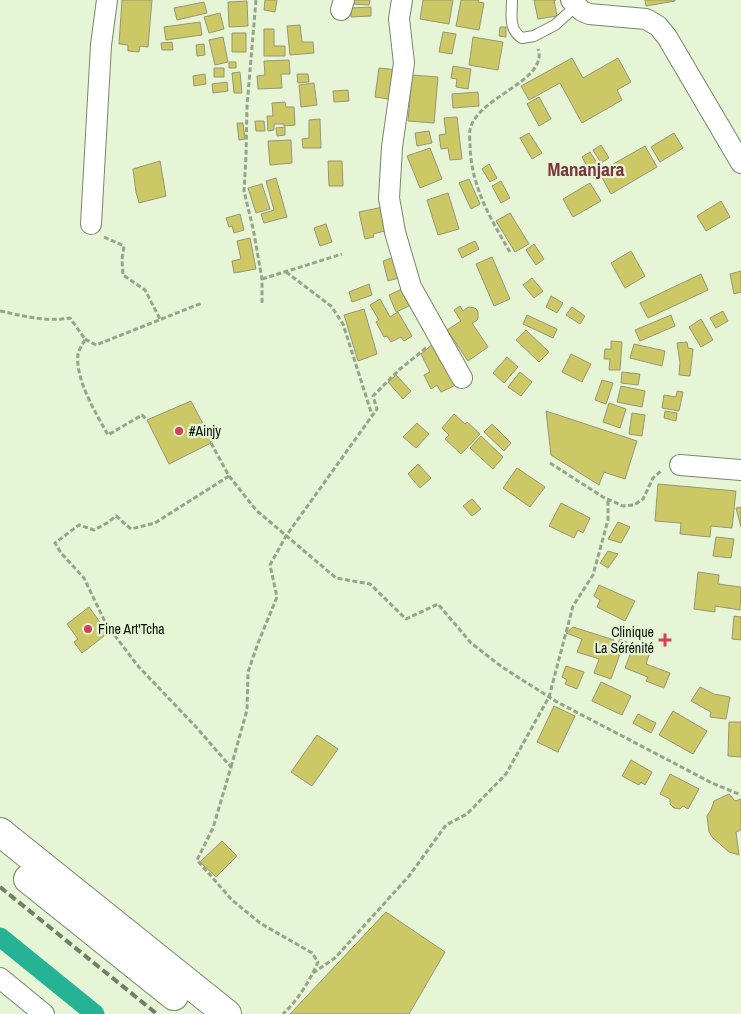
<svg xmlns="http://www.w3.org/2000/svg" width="741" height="1014" viewBox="0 0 741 1014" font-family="'Archivo Narrow',sans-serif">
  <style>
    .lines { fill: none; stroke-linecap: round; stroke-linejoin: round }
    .stream { stroke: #1e826b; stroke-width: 5.5 }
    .canal { stroke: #26b295; stroke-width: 19 }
    .building { fill: #cdc866; stroke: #979677 }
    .service-casing { stroke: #79866b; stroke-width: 12 }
    .minor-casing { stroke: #79866b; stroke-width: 22 }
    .primary-casing { stroke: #79866b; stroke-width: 30 }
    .path { stroke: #97a38b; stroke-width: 3; stroke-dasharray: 5 2.5; stroke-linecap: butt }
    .service { stroke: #fff; stroke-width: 10 }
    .minor { stroke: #fff; stroke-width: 20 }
    .primary { stroke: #fff; stroke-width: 28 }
    .rail { stroke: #727c68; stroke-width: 4; stroke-dasharray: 8 4; stroke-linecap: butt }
    .poi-dot { fill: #d1415c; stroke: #e6f5d6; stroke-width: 2 }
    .labels { text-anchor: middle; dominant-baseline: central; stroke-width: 4.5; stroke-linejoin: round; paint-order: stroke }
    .poi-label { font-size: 14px; fill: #0d1208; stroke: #e6f5d6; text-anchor: start }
    .district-label { font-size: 19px; font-weight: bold; fill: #7c343e; stroke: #e6f5d6 }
  </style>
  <rect width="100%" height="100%" fill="#e6f5d6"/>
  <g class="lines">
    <!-- stream -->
    <path class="stream" d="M0 934 98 1014"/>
    <!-- canal -->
    <path class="canal" d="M0 937 95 1014"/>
  </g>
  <!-- building -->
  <path class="building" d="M122 0H152L148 47 140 46 139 52 128 51V45L119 44Z
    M265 0H277L275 12 264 10Z
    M353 0H370L369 5 353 4Z
    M423 0H453L449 24 420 19Z
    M461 0H479L478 2 484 3 479 30 456 26Z
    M534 0H556H554L557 16 538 19Z
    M645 0H675V1L646 6Z
    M247 1 248 26 229 27 228 2Z
    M204 2 207 13 177 20 174 8Z
    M371 7V16L351 17V8Z
    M220 13 224 29 209 33 204 17Z
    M200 22 202 35 166 40 164 27Z
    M300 25 302 42H313L314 53 290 55 287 26Z
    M500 27H506V37L499 36Z
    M264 29H274V46H285V56H264Z
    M443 32 456 34 452 54 439 52Z
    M232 33H246V52H232Z
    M223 37 228 62 215 65 209 40Z
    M473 37 503 42 498 70 469 65Z
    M172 42 173 50H162L161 43Z
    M204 44 205 55 197 56 196 45Z
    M572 58 583 78 618 58 631 82 617 90 622 100 582 123 560 83 529 100 521 86Z
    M289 60 290 74H281L282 88 258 89 257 76 265 75 264 61Z
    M229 62H236V68H229Z
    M453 66 471 69 468 89 456 87 457 79 451 78Z
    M214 68H224V77H214Z
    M379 68 399 70 395 100 375 97Z
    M240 72 242 93H234L232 73Z
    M205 74 206 84 194 86 193 76Z
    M297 74H308L309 82 298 83Z
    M412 75 438 77 434 123 408 121Z
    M227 82 228 91 213 93 212 84Z
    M314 83 317 105 301 107 299 85Z
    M348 90 349 101 334 102 333 91Z
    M478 92 479 106 453 108 452 94Z
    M539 97 551 119 539 126 527 104Z
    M285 102 286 107H294L295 125 284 126V124H274V130L268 131 267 116H273L272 103Z
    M457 117 462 159 450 160 448 148 441 149 439 135 446 134 444 118Z
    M320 119 321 148H303L302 139 309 138V120Z
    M255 121H264L265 131H256Z
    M237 123H243L245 139 239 140Z
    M285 127V135L277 136 276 128Z
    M429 131 432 143 417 146 415 133Z
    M529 133 542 153 532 159 520 138Z
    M674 133 683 148 660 162 651 147Z
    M291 140 292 163 270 165 268 141Z
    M601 145 609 158 601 163 593 150Z
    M645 146 657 167 611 194 599 172Z
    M430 148 442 179 420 188 407 156Z
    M590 152 597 163 588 168 582 157Z
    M160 161 166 196 139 203 136 192 133 169Z
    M328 161H342L343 186H329Z
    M489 164 497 178 490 182 482 169Z
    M276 178 287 217 264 223 261 214 274 210 266 181Z
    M469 179 480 204 471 209 459 183Z
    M501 181 510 198 501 203 492 186Z
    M590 183 601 201 573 217 563 199Z
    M262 184 270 209 256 213 248 188Z
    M448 193 459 229 438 235 427 200Z
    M721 201 730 217 706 231 697 216Z
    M388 206 385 231 373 234 374 237 365 239 359 212Z
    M510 213 529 244 515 252 496 221Z
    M240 214 244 230 234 233 232 226 229 227 226 218Z
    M326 224 332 242 320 246 314 228Z
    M250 238 256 269 234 273 232 261 241 259 237 241Z
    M475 241 479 249 462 258 458 249Z
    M534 244 544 259 536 265 526 250Z
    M631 251 645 276 625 288 611 263Z
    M396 257 402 277 388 281 383 261Z
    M492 257 510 299 494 306 476 264Z
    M741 271V292L734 294 730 274Z
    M701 274 708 290 648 318 640 303Z
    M532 278 543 291 534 298 523 285Z
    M369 284 372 295 352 302 349 292Z
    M402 289 409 306 396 312 389 295Z
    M551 296 563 303 557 313 546 307Z
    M380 299 390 317 398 312 412 336 404 341 401 337 391 342 387 336 384 337 376 322 379 320 370 305Z
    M460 306 463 311 468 307 475 308 477 310 478 312V319L476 321 472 323 488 347 468 361 447 330 461 321 454 310Z
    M572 307 585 316 580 324 566 315Z
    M364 309 377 354 358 361 344 315Z
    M723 311 728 321 716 328 710 318Z
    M527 315 557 329 553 338 523 324Z
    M671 315 675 326 640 341 635 330Z
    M701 319 713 340 701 347 689 327Z
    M526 330 549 352 539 362 516 340Z
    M611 341 622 342 620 370H609L610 359H604L605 349H611Z
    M687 342 688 348 693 349 690 376 679 375 680 363 677 343Z
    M434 343 456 385 441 392 437 385 431 389 424 375 430 372 421 354Z
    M634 344 665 351 662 366 630 358Z
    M571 354 591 364 582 382 562 372Z
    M507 357 518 367 504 383 493 373Z
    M520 372 532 382 521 396 508 387Z
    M622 372 640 374 638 385 621 383Z
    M396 375 411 391 403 399 388 382Z
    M602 380 613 383 606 404 595 400Z
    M621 386 645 391 642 407 617 402Z
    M677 391 683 392 679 411 662 408 664 395 676 397Z
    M191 401 212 441 210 442 211 443 169 464 147 420Z
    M609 403 626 409 620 428 603 422Z
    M546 411 637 441 625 479 604 472 599 485 551 455Z
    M665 411 677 413 676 421 664 418Z
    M632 413 645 415 642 436 629 434Z
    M454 414 465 424 467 422 480 434 461 454 445 439 449 435 442 428Z
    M417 423 429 434 416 448 403 437Z
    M492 424 511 443 504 451 484 432Z
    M481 436 503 457 493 469 470 448Z
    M418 464 431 478 420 488 408 474Z
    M517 468 545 487 530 507 503 488Z
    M658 484 736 491 732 528 711 526 710 537 680 534 681 523 655 521Z
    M472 499 481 509 472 516 463 506Z
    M561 503 590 518 583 533 578 530 574 538 549 526Z
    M741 507V527L736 508Z
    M618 522 630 527 621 543 608 539Z
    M716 537 734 539 731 558 713 556Z
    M608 551 618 554 608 568 600 563Z
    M698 572 719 575 718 584 741 587 740 610 715 606V612L694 609Z
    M599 585 635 601 625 621 597 607 600 600 594 596Z
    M89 607 108 633 82 653 74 642 78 639 67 624Z
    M734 616 741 617V640L732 639Z
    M573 627 614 640 610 651 620 654 611 679 594 673 599 659 577 652 582 639 566 633Z
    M620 639 627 642 624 648 617 645Z
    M632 649 649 655 646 664 670 673 664 688 646 681 648 677 625 668Z
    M566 666 584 672 577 689 565 684 567 680 562 677Z
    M601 682 631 696 622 715 592 701Z
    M700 687 714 694 730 697 726 719 710 717 711 712 691 701Z
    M554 706 575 716 558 752 537 742Z
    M673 711 707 731 693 754 659 735Z
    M638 714 656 723 651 733 633 723Z
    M729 722H741V757L728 756Z
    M317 735 338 749 312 786 291 772Z
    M631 760 652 772 645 785 641 782 639 785 622 776Z
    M670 774 699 789 688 809 683 806 680 809 674 808 670 804V799L660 794Z
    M729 794 735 801 741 799V830L736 832 739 855 729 852 713 838 709 832 707 816 711 810 714 801Z
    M222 841 237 856 216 877 200 862Z
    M386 912 445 952 409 1014H290Z"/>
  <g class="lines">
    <defs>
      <path id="service" d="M512 0C512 15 508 29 522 38L534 36 555 25 576 6"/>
      <path id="minor" d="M402 0 399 19 404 63 392 147 389 198 395 232 411 287 462 378
        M571 0 582 11 589 14 646 19 658 26 667 37 741 163
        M341 10 344 0
        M91 224 101 45 107 0
        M680 465 741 470
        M0 978 44 1014"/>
      <path id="primary" d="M0 832 227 1014
        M28 879 174 996"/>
    </defs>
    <!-- service casing -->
    <use href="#service" class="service-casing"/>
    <!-- minor casing -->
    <use href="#minor" class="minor-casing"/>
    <!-- primary casing -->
    <use href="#primary" class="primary-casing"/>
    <!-- path -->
    <path class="path" d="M256 0 247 106 246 156 244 191 253 228 262 279V305
      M104 237 124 246 122 259 123 275 145 290 160 319
      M510 252C490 218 471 186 470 145 470 141 469 134 470 130 476 97 549 81 538 49
      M286 272 331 306 343 324 372 415
      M262 279 342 254
      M0 311C24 316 45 322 70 318L85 339C83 344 79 349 78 354 75 380 96 413 108 435L142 415 147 420
      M85 339 96 345 202 303
      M211 443 229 476 155 523 131 529 116 516 107 523 94 530 79 525 55 543 61 553 84 578 106 624 138 666 196 727 231 767 213 828 197 860 232 900 260 923 312 953 318 962C309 982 298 1000 283 1014
      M550 463 603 497 623 506 634 505 643 499 653 478 662 470
      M229 476 256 510 336 578 370 584 406 619 438 604 471 643 502 667 557 702 712 783 741 795
      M231 767 247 710 248 672 258 643 277 597 270 565 286 536 377 409 373 396 399 370 426 348
      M313 973 335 958 409 876 446 825 467 814 506 774 549 697 573 606 593 575 608 520V499"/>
    <!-- service -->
    <use href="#service" class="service"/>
    <!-- minor -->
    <use href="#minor" class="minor"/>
    <!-- primary -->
    <use href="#primary" class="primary"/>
    <!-- rail -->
    <path class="rail" d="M0 887 157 1014"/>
  </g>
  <!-- markers -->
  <g class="poi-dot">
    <circle cx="179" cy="431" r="5"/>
    <circle cx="88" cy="629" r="5"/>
    <path d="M662.5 632.5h5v5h5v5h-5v5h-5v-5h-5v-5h5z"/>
  </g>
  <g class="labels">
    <!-- poi labels -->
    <g class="poi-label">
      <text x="189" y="431">#Ainjy</text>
      <text x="98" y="629">Fine Art'Tcha</text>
      <text x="654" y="632" text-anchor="end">Clinique<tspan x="654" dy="16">La Sérénité</tspan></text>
    </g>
    <!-- district labels -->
    <g class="district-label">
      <text x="586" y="169">Mananjara</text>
    </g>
  </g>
</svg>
